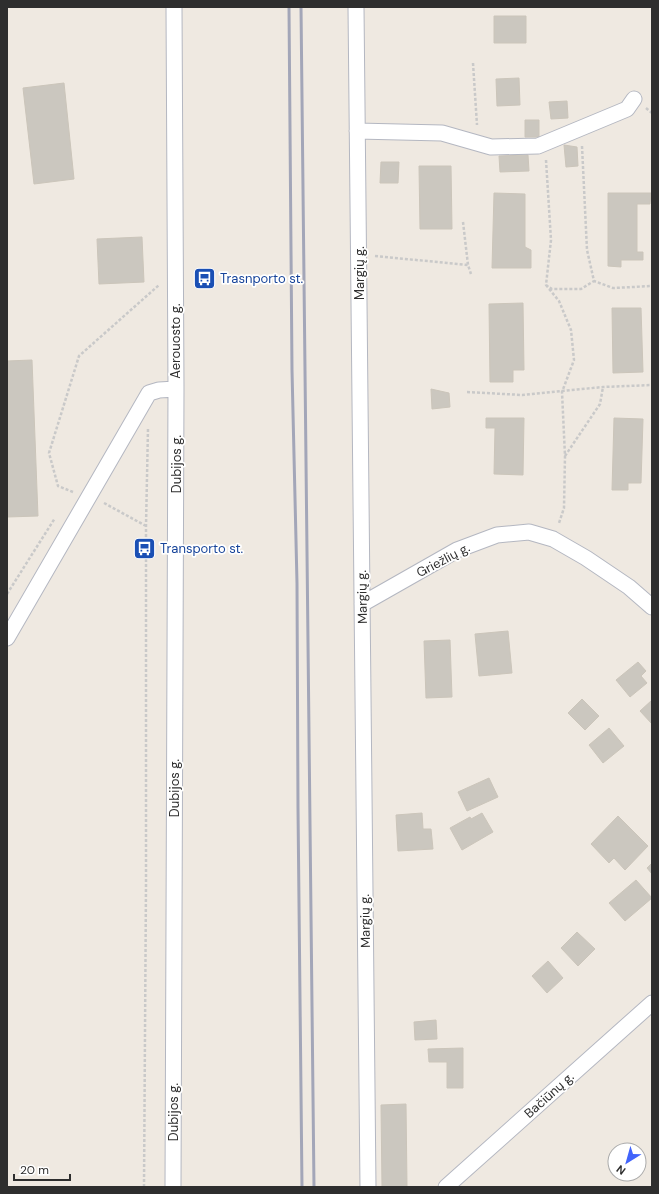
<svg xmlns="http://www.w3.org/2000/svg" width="659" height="1194" viewBox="0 0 659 1194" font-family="'DM Sans',sans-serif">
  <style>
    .building { fill: #cbc7bf; stroke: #cbc5ba }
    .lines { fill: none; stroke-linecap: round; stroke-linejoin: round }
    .street-casing { stroke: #b4b7c1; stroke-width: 17 }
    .path { stroke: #c9c9c9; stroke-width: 2.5; stroke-dasharray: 3 2; stroke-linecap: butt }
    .street { stroke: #fff; stroke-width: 15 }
    .rail { stroke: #a3a6b8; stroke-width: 3 }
    .labels { text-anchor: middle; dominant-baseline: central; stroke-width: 3.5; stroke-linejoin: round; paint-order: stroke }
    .street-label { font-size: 13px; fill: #2e2e2e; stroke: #fff }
    .transit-label { font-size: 13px; fill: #164399; stroke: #fff; text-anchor: start }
  </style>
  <rect width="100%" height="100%" fill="#efe9e1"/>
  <!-- building -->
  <path class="building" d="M494 16H526V43H494Z
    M519 78 520 105 497 106 496 79Z
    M64 83 74 179 34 184 23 88Z
    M567 101 568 118 551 119 549 102Z
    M525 120H539V137H525Z
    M564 145 577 147 578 166 566 167Z
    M528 155 529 171 500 172 499 156Z
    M381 162H399L398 183H380Z
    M419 166H451L452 229H420Z
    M494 193 525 194V247L531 250V268H492Z
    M608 193H651L650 204H637V252H643V260H621V267L608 266Z
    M142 237 144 282 99 284 97 239Z
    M523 303 524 370H513V382H490L489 304Z
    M612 308H641L643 372 613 373Z
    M32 360 38 516 7 517V361Z
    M431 389 449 393 450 407 432 409Z
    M486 418H524L523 475 494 474 495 428H486Z
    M614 418 643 419 641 483H628V490H612Z
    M508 631 512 673 479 676 475 634Z
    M450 640 452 697 426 698 424 641Z
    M638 662 646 671 641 676 647 683 630 697 616 680Z
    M582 699 599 716 585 730 568 713Z
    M652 700V724L640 711Z
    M609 728 624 746 603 763 589 745Z
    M489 778 498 797 467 811 458 792Z
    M422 813 423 829H431L433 849 398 851 396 815Z
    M482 813 493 832 462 850 450 828 470 817 471 819Z
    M618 816 648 846 625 870 614 858 609 863 591 844Z
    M652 863V874L647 868Z
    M636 880 652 898 625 921 609 903Z
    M577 932 595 949 578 966 561 948Z
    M548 961 563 978 547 993 532 976Z
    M436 1020 437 1039 415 1040 414 1022Z
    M463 1048V1088H447V1062H429L428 1049Z
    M406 1104 407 1187H382L381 1105Z"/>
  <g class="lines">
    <defs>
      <path id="street" d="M356 7 368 1187
        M357 131 442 133 491 147 538 146 627 109 634 99
        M362 604 457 550 497 535 529 532 553 539 586 558 629 587 652 607
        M7 638 149 393 159 390 176 389
        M173 1187 176 389 174 7
        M446 1187 652 1003"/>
    </defs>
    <!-- street casing -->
    <use href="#street" class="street-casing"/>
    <!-- path -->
    <path class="path" d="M473 63 477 125
      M646 108 652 113
      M582 146 587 250 594 281 613 288 652 286
      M546 160 551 240 546 285 552 289H581L594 281
      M463 222 468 265 471 274
      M375 256 468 265
      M546 285 559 301 571 330 574 360 562 392 565 456 564 508 559 523
      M467 392 522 395 603 387 652 385
      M565 456 600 404 603 387
      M73 492 58 486 49 453 79 356 159 285
      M104 503 146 526
      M7 594 55 518
      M144 1187 146 883V526L148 428"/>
    <!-- street -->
    <use href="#street" class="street"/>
    <!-- rail -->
    <path class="rail" d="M289 7 292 370 297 583 298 808 302 1187
      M301 7 314 1187"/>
  </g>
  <!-- icons -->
  <defs>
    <symbol id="bus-square" viewBox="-11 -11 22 22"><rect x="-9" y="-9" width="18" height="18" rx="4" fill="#1a4fb4" stroke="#fff"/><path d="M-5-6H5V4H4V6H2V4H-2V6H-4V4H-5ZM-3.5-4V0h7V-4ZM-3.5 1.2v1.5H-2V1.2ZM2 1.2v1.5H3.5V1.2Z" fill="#fff"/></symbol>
  </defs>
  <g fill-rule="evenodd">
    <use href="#bus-square" x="192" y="266" width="25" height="25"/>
    <use href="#bus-square" x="132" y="536" width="25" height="25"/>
  </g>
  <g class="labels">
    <!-- street labels -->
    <g class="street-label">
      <text transform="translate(359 273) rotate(-90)">Margių g.</text>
      <text transform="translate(175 341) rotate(-90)">Aerouosto g.</text>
      <text transform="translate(176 464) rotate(-90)">Dubijos g.</text>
      <text transform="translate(443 560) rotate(-28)">Griežlių g.</text>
      <text transform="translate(362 597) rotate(-91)">Margių g.</text>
      <text transform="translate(174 788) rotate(-90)">Dubijos g.</text>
      <text transform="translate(365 921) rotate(-91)">Margių g.</text>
      <text transform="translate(549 1095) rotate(-42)">Bačiūnų g.</text>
      <text transform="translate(173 1112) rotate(-90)">Dubijos g.</text>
    </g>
    <!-- transit labels -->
    <g class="transit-label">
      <text x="220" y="278">Trasnporto st.</text>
      <text x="160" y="548">Transporto st.</text>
    </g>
  </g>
  <!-- border -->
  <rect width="659" height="1194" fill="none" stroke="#2e2e2e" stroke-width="16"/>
  <!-- north arrow -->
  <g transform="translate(627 1162) rotate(217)"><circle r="19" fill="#ffffff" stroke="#ababab"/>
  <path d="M0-3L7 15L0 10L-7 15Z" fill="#4264fb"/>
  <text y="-6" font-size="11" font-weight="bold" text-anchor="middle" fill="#2e2e2e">N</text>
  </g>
  <!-- scale -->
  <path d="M14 1174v6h56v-6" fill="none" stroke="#2e2e2e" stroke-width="2"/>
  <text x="20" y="1174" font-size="12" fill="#2e2e2e" stroke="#ffffff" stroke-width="3" paint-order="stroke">20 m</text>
</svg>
